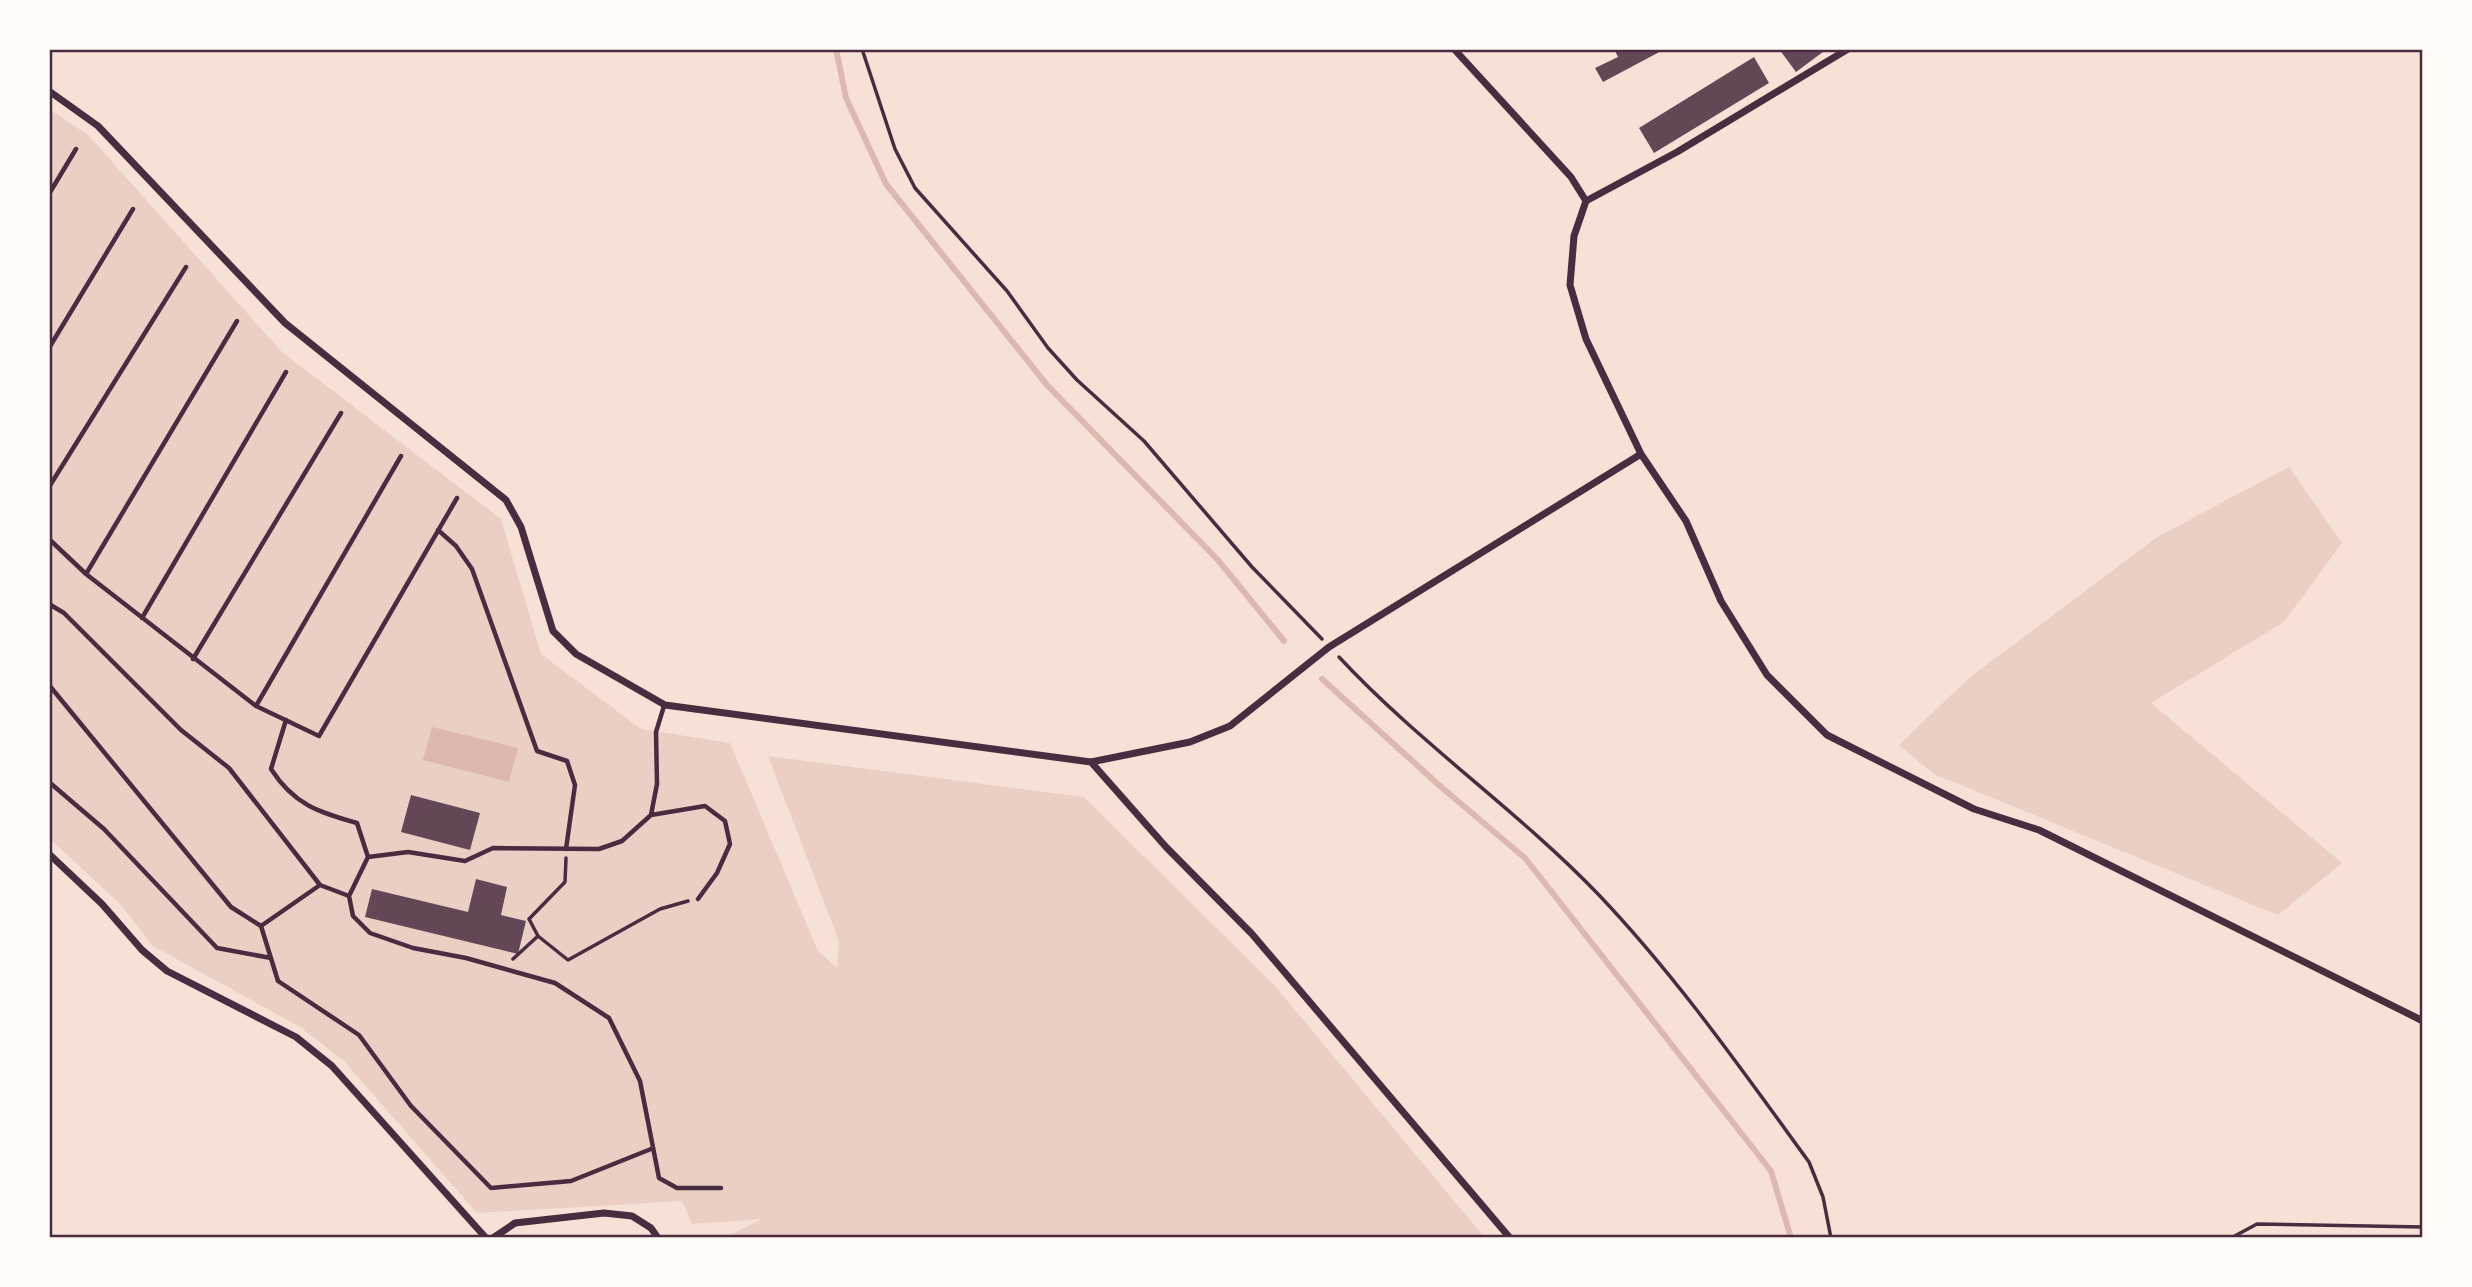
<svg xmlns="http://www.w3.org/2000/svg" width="2472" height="1287" viewBox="0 0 2472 1287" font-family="'Roboto Condensed',sans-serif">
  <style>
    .green { fill: #ebcfc5 }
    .water { fill: #dcb8b0 }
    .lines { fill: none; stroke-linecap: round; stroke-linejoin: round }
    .stream { stroke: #dcb8b0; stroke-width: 6 }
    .building { fill: #644757 }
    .path { stroke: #4a2c40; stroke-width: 3.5 }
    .service { stroke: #4a2c40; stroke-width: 4.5 }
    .minor { stroke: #4a2c40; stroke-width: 7 }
    .neatline { fill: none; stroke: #4a2c40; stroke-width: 2.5 }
  </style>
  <rect width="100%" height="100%" fill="#f7e1d7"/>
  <!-- green -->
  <path class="green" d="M49 109 88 135 282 352 501 519 541 654 641 729 730 743 818 951 837 968 839 941 768 756 1084 797 1276 987 1485 1238H724L762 1219 692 1224 682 1201 477 1213 344 1061 300 1027 153 946 120 904 49 838Z
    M2289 467 2342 543 2284 622 2151 703 2342 863 2278 915 1934 774 1899 745 1970 677 2159 536Z"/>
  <!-- water -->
  <path class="water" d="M432 727 518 748 509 782 423 760Z"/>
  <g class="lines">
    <!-- stream -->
    <path class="stream" d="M836 49 846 98 886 184 1047 385 1218 560 1284 641
      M1322 679 1440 786 1525 858 1771 1171 1791 1238"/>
  </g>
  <!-- building -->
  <path class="building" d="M1614 49H1665L1603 82 1595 68 1618 57Z
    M1779 49H1827L1796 72Z
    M1754 57 1769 83 1654 153 1639 128Z
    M411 795 480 813 470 850 401 832Z
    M476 879 507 887 501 915 526 921 518 954 365 917 372 889 468 912Z"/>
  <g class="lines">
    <!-- path -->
    <path class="path" d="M862 49 895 149 915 188 1007 291 1048 348 1077 380 1144 441 1252 567 1322 639
      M1339 657C1419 743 1517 810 1598 894 1677 977 1742 1070 1809 1162L1823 1197 1831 1238
      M538 936 529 919 565 882 566 858
      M513 959 538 936 568 960 660 909 688 901
      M2231 1238 2257 1224 2423 1227"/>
    <!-- service -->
    <path class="service" d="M49 194 76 149
      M49 348 133 209
      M49 487 186 267
      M438 530 456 546 472 569 537 751 567 761 575 785 566 849
      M49 539 86 574 256 706 319 736 457 498
      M86 574 237 321
      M49 604 64 613 181 730 229 768 320 885 349 896
      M142 618 286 372
      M193 659 341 413
      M49 685 231 907 261 926
      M256 706 401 456
      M664 706 656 732 657 784 651 815 622 841 599 849 493 848 465 861 408 852 368 857 349 896 353 916 370 933 413 948 466 958 555 983 609 1018 640 1081 659 1178 677 1188H721
      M286 720 271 769C294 805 319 812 357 823L368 857
      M49 782 104 829 217 948 271 958
      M651 815 705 806 725 821 730 844 717 873 698 899
      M320 885 261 926 278 981 359 1035 411 1106 491 1188 571 1181 651 1149"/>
    <!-- minor -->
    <path class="minor" d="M1454 49 1571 177 1586 201 1574 236 1570 285 1586 339 1641 454 1686 521 1721 601 1767 675 1827 735 1974 809 2039 830 2423 1021
      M49 91 98 126 285 323 506 500 521 527 553 631 576 654 665 705 1091 762 1190 742 1230 726 1329 647 1641 454
      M1586 201 1677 152 1848 49
      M1091 762 1166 847 1252 934 1510 1238
      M49 854 102 904 142 950 167 971 296 1037 332 1066 486 1238
      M493 1238 515 1223 604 1213 632 1216 651 1228 658 1238"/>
  </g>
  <!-- border -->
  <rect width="2472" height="1287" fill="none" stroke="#fffaf5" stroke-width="102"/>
  <rect x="51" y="51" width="2370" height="1185" class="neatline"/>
</svg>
